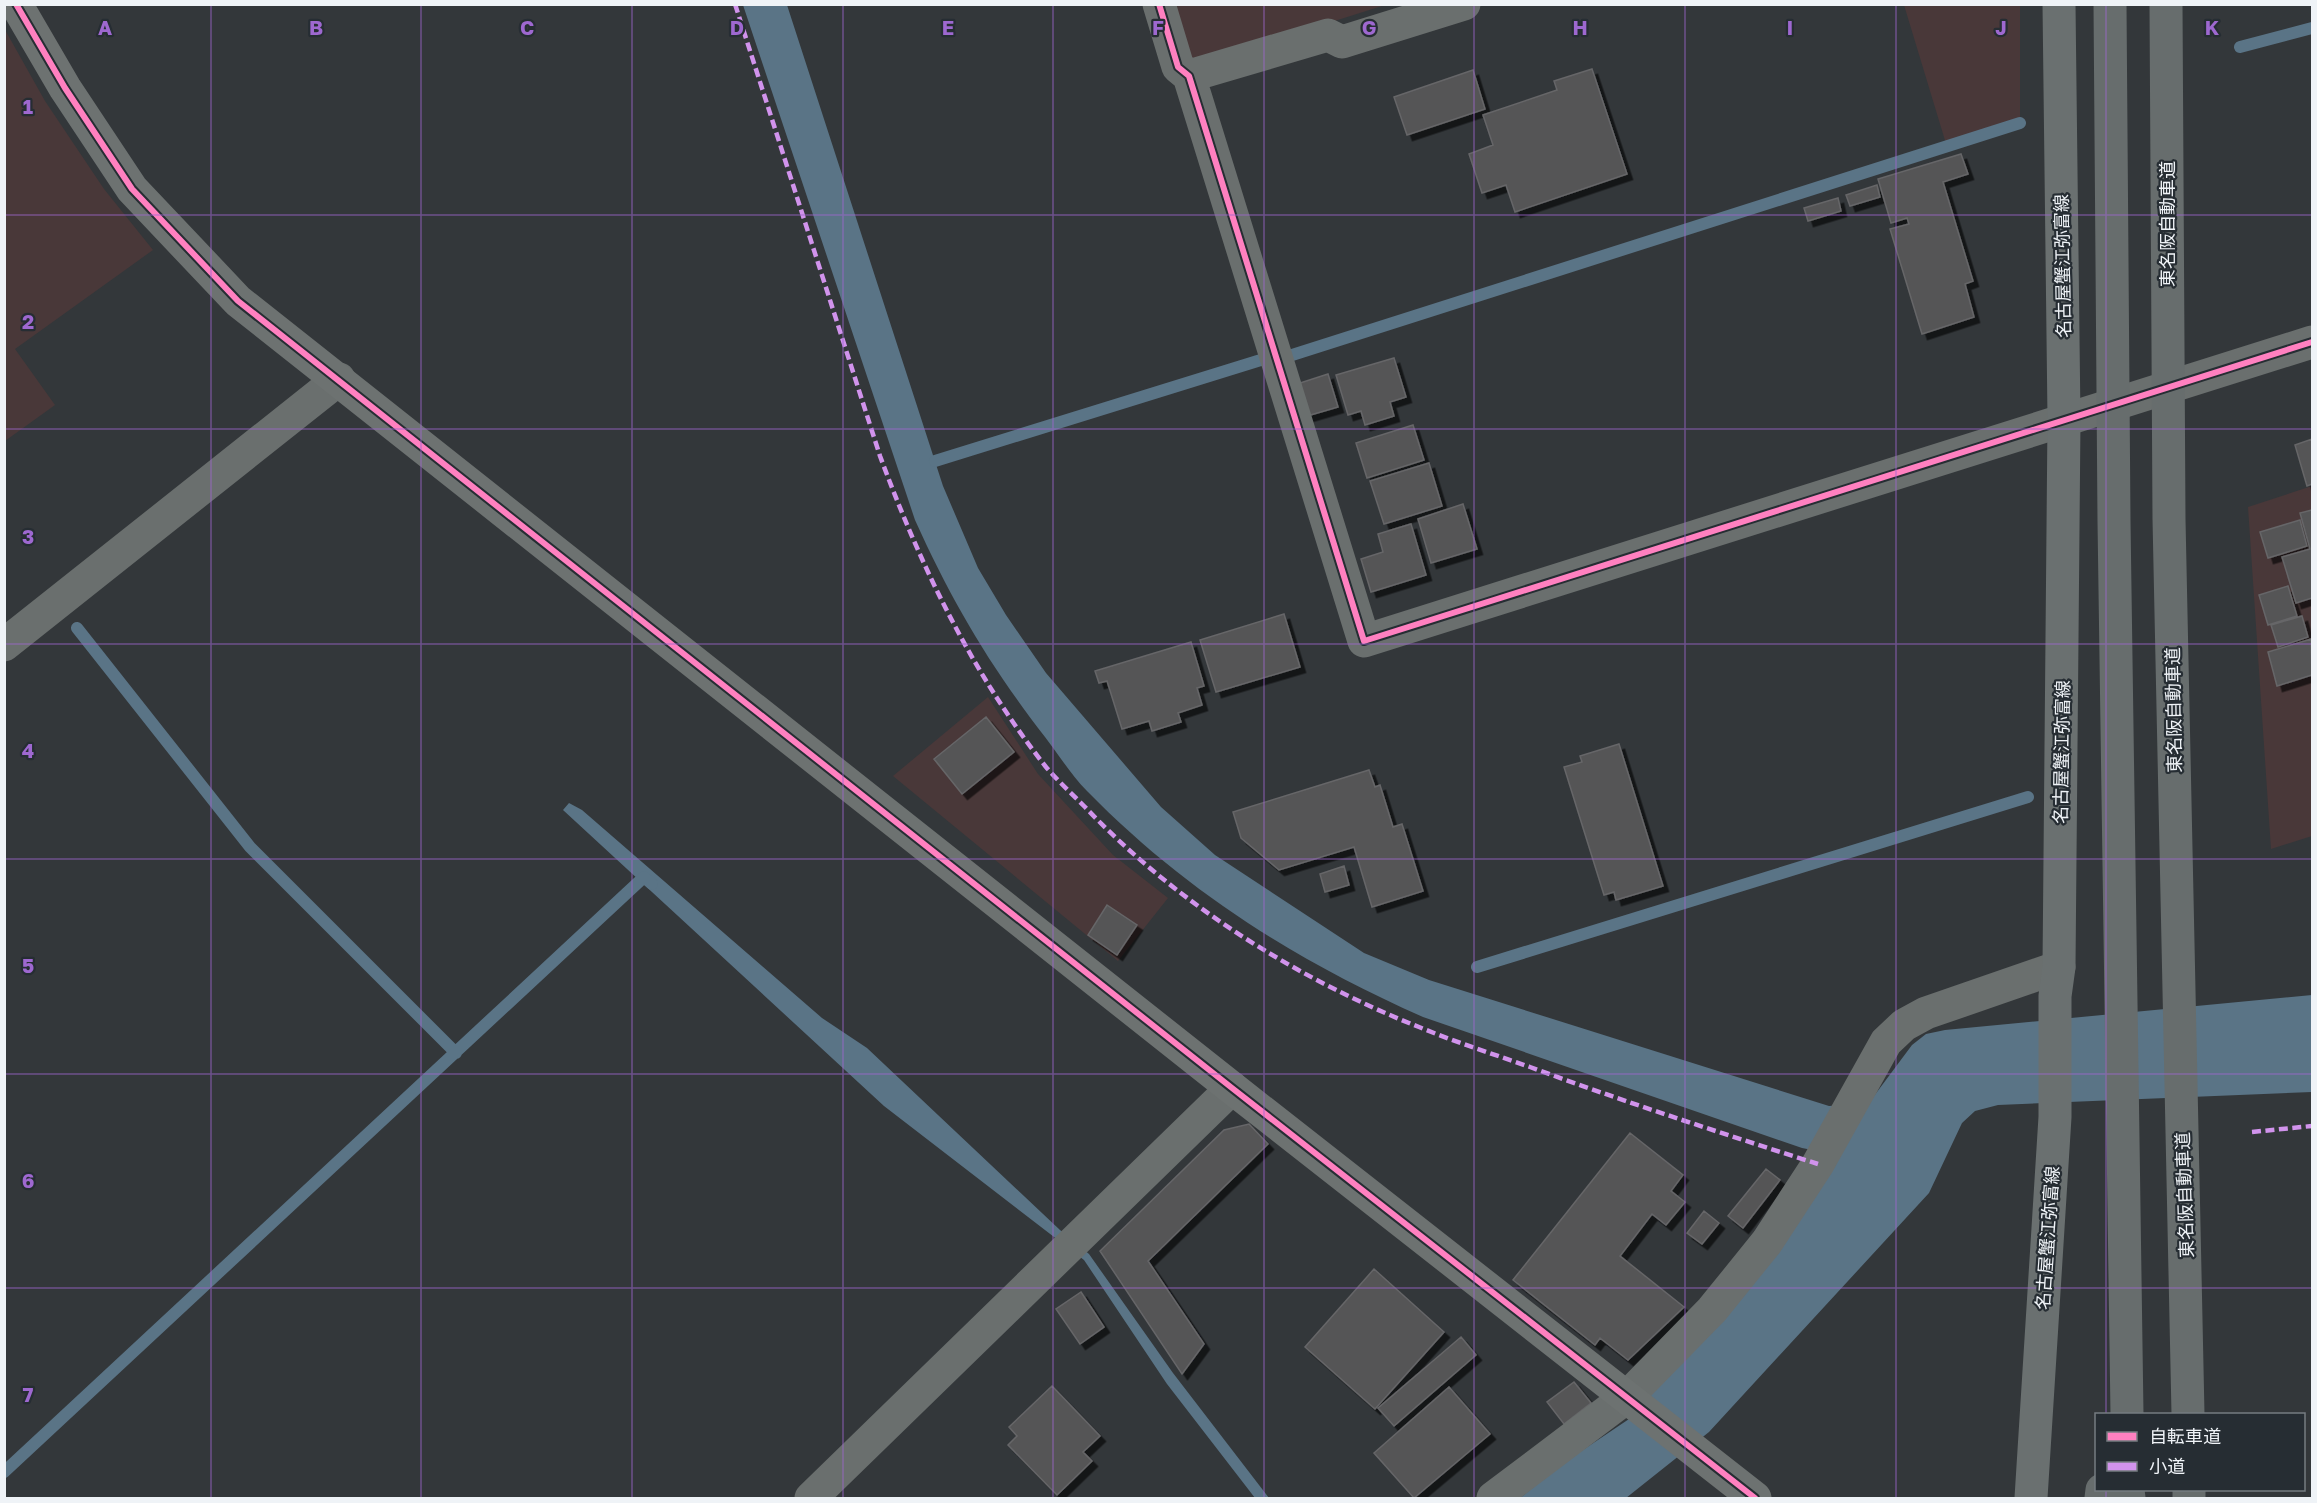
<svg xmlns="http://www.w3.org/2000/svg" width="2317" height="1503" viewBox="0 0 2317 1503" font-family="'Golos Text','Noto Sans JP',sans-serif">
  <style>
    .industrial { fill: #493839 }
    .water { fill: #5a7486 }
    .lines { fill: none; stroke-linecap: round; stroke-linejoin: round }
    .stream { stroke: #5a7486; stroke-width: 12 }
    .building { fill: #555557; stroke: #666668; stroke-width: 1.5; filter: url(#shadow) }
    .street { stroke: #6a6f6e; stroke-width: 33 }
    .secondary { stroke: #6d7271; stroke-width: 33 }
    .primary { stroke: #6a7070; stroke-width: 33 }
    .highway { stroke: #676d6d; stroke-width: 33 }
    .quiet { stroke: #d193ec; stroke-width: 4.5; stroke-dasharray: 9 4.5; stroke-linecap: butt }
    .cycleway-casing { stroke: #262d33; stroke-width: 10 }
    .cycleway { stroke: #ff80c0; stroke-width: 6 }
    .grid { fill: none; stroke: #9e68d0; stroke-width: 1.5; stroke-opacity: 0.55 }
    .labels { text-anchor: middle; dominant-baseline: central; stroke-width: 4.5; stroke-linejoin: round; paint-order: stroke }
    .street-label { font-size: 18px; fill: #eff3f7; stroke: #262d33 }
    .grid-label { font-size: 20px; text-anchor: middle; font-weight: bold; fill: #9e68d0; stroke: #262d33; stroke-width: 4.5; stroke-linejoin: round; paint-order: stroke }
  </style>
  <defs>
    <filter id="shadow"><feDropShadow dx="5.5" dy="5.5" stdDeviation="0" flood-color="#0009"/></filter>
  </defs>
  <rect width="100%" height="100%" fill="#33373a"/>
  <!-- industrial -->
  <path class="industrial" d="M1173 5H1385L1199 64 1190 59Z
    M1904 5H2020V123L1947 147Z
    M4 28 45 101 104 189 153 250 15 349 55 405 5 441Z
    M2312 486V836L2271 849 2248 507Z
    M988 697 1038 774 1113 855 1168 898 1118 961 893 776Z"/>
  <!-- water -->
  <path class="water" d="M743 5H787L943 486 978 568 1006 615 1046 673 1161 807 1215 855 1364 953 1429 980 1829 1106 1868 1104 1912 1045 1926 1034 1945 1030 2312 995V1092L1998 1105 1975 1111 1962 1123 1929 1193 1709 1432 1626 1498H1520L1562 1464 1635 1415 1838 1155 1802 1148 1423 1017C1295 960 1185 891 1087 791 1071 775 1059 755 1045 737 990 666 952 602 915 520Z
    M569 803 582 810 822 1018 867 1048 1060 1230 1089 1254 1173 1373 1269 1498H1255L1167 1384 1084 1260 884 1106 563 810Z"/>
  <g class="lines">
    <!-- stream -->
    <path class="stream" d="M2240 47 2312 28
      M1289 356 2020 123
      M935 461 1264 359
      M77 628 250 847 456 1053
      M1477 967 2028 797
      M4 1472 644 877 652 884"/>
  </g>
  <!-- building -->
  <path class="building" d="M1592 69 1627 174 1515 212 1506 185 1482 193 1469 154 1493 145 1483 115 1557 90 1554 81Z
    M1473 70 1485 109 1407 135 1394 97Z
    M1961 154 1968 174 1943 182 1973 281 1965 284 1974 317 1922 334 1890 229 1909 224 1907 218 1891 223 1878 179Z
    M1877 185 1880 197 1850 206 1846 195Z
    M1838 198 1841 211 1808 221 1804 208Z
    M1394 358 1406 397 1390 402 1394 416 1365 425 1361 411 1348 415 1336 375Z
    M1328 374 1338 407 1307 416 1297 384Z
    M1413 425 1424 460 1367 478 1356 443Z
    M2312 439V484L2307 486 2295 445Z
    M1429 463 1442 506 1384 524 1370 481Z
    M1463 504 1477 549 1431 563 1418 519Z
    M2312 510V598L2296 603 2282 557 2310 549 2300 513Z
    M2300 520 2307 546 2268 558 2260 532Z
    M1411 524 1426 575 1371 592 1361 559 1383 552 1378 534Z
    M2288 586 2297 616 2268 625 2259 595Z
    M1284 614 1300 667 1216 692 1200 640Z
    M2302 616 2308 637 2278 647 2271 625Z
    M2311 639 2312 675 2277 686 2268 652Z
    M1191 642 1204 686 1197 688 1202 705 1178 713 1181 722 1152 731 1149 721 1122 729 1107 681 1099 683 1095 671Z
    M986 717 1014 752 962 794 934 759Z
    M1619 744 1663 886 1616 900 1614 892 1604 895 1564 767 1582 762 1580 756Z
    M1369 770 1375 787 1380 785 1393 827 1402 824 1423 891 1372 907 1354 847 1279 870 1241 838 1233 812Z
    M1344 866 1349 885 1325 892 1320 874Z
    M1107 905 1137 925 1117 955 1088 935Z
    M1249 1124 1268 1144 1148 1261 1204 1344 1182 1374 1100 1251 1224 1130Z
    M1630 1133 1683 1175 1671 1191 1685 1202 1666 1225 1652 1214 1620 1256 1684 1307 1628 1360 1600 1338 1595 1345 1513 1280Z
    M1766 1169 1780 1180 1743 1228 1728 1216Z
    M1704 1211 1719 1223 1702 1244 1687 1233Z
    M1374 1269 1444 1332 1375 1409 1305 1347Z
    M1081 1292 1104 1327 1080 1344 1056 1309Z
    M1461 1337 1476 1355 1394 1426 1378 1408Z
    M1574 1382 1591 1403 1564 1424 1547 1402Z
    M1052 1386 1100 1436 1083 1452 1092 1461 1057 1495 1008 1445 1017 1436 1009 1427Z
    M1449 1387 1490 1434 1414 1498 1374 1453Z"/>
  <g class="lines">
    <!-- street -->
    <path class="street" d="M1159 4 1178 67 1189 76 1364 641 2312 342
      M1189 76 1328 35 1342 42 1464 4
      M4 645 339 379
      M811 1498 1232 1088
      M1493 1498 1628 1396 1712 1310 1767 1242 1818 1164 1886 1042 1904 1025 1926 1013 2059 967"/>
    <!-- secondary -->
    <path class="secondary" d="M16 4 65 88 132 189 238 301 1232 1088 1755 1498"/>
    <!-- primary -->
    <path class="primary" d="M2031 1498 2055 1117V996L2059 967 2064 419 2059 4"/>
    <!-- highway -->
    <path class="highway" d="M2110 4 2114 521 2127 1414
      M2166 4 2169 519 2188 1414
      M2128 1490 2129 1498
      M2189 1490V1498
      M2101 1498 2102 1490"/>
    <!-- quiet -->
    <path class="quiet" d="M735 4 880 456C921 567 972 673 1046 767 1058 781 1072 794 1085 807 1176 903 1295 978 1419 1027 1455 1042 1493 1054 1530 1067 1625 1102 1721 1133 1818 1164
      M2252 1132 2312 1126"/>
    <defs>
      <path id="cycleway" d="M16 4 65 88 132 189 238 301 1232 1088 1755 1498
        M1159 4 1178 67 1189 76 1364 641 2312 342"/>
    </defs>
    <!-- cycleway casing -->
    <use href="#cycleway" class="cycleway-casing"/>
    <!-- cycleway -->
    <use href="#cycleway" class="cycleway"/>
  </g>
  <!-- grid -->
  <path class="grid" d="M211 4V1498M421 4V1498M632 4V1498M843 4V1498M1053 4V1498M1264 4V1498M1474 4V1498M1685 4V1498M1896 4V1498M2106 4V1414M4 215H2312M4 429H2312M4 644H2312M4 859H2312M4 1074H2312M4 1288H2312M2106 1490V1498"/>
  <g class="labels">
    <!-- street labels -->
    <g class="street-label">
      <text transform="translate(2167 224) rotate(-90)">東名阪自動車道</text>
      <text transform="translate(2062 266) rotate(-91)">名古屋蟹江弥富線</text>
      <text transform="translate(2173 710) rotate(-91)">東名阪自動車道</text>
      <text transform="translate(2061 752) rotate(-89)">名古屋蟹江弥富線</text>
      <text transform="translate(2184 1195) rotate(-92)">東名阪自動車道</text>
      <text transform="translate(2047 1238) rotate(-86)">名古屋蟹江弥富線</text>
    </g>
  </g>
  <g class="grid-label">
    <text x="105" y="35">A</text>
    <text x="316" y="35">B</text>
    <text x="527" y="35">C</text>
    <text x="737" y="35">D</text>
    <text x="948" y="35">E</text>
    <text x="1158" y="35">F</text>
    <text x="1369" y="35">G</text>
    <text x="1580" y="35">H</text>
    <text x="1790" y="35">I</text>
    <text x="2001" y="35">J</text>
    <text x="2212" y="35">K</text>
    <text x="28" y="114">1</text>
    <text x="28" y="329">2</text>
    <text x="28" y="544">3</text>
    <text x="28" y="758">4</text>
    <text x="28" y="973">5</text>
    <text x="28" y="1188">6</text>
    <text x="28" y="1402">7</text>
  </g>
  <!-- border -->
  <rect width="2317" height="1503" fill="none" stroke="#eff3f7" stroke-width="12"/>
  <!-- legend -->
  <rect x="2095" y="1413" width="210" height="78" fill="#262d33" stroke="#767c81" stroke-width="1.5"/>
  <rect x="2107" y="1432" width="30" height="9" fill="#ff80c0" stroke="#767c81" stroke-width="1.5"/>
  <text x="2149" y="1443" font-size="18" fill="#eff3f7">自転車道</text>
  <rect x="2107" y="1462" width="30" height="9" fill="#d193ec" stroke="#767c81" stroke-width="1.5"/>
  <text x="2149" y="1473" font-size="18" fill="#eff3f7">小道</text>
</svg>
